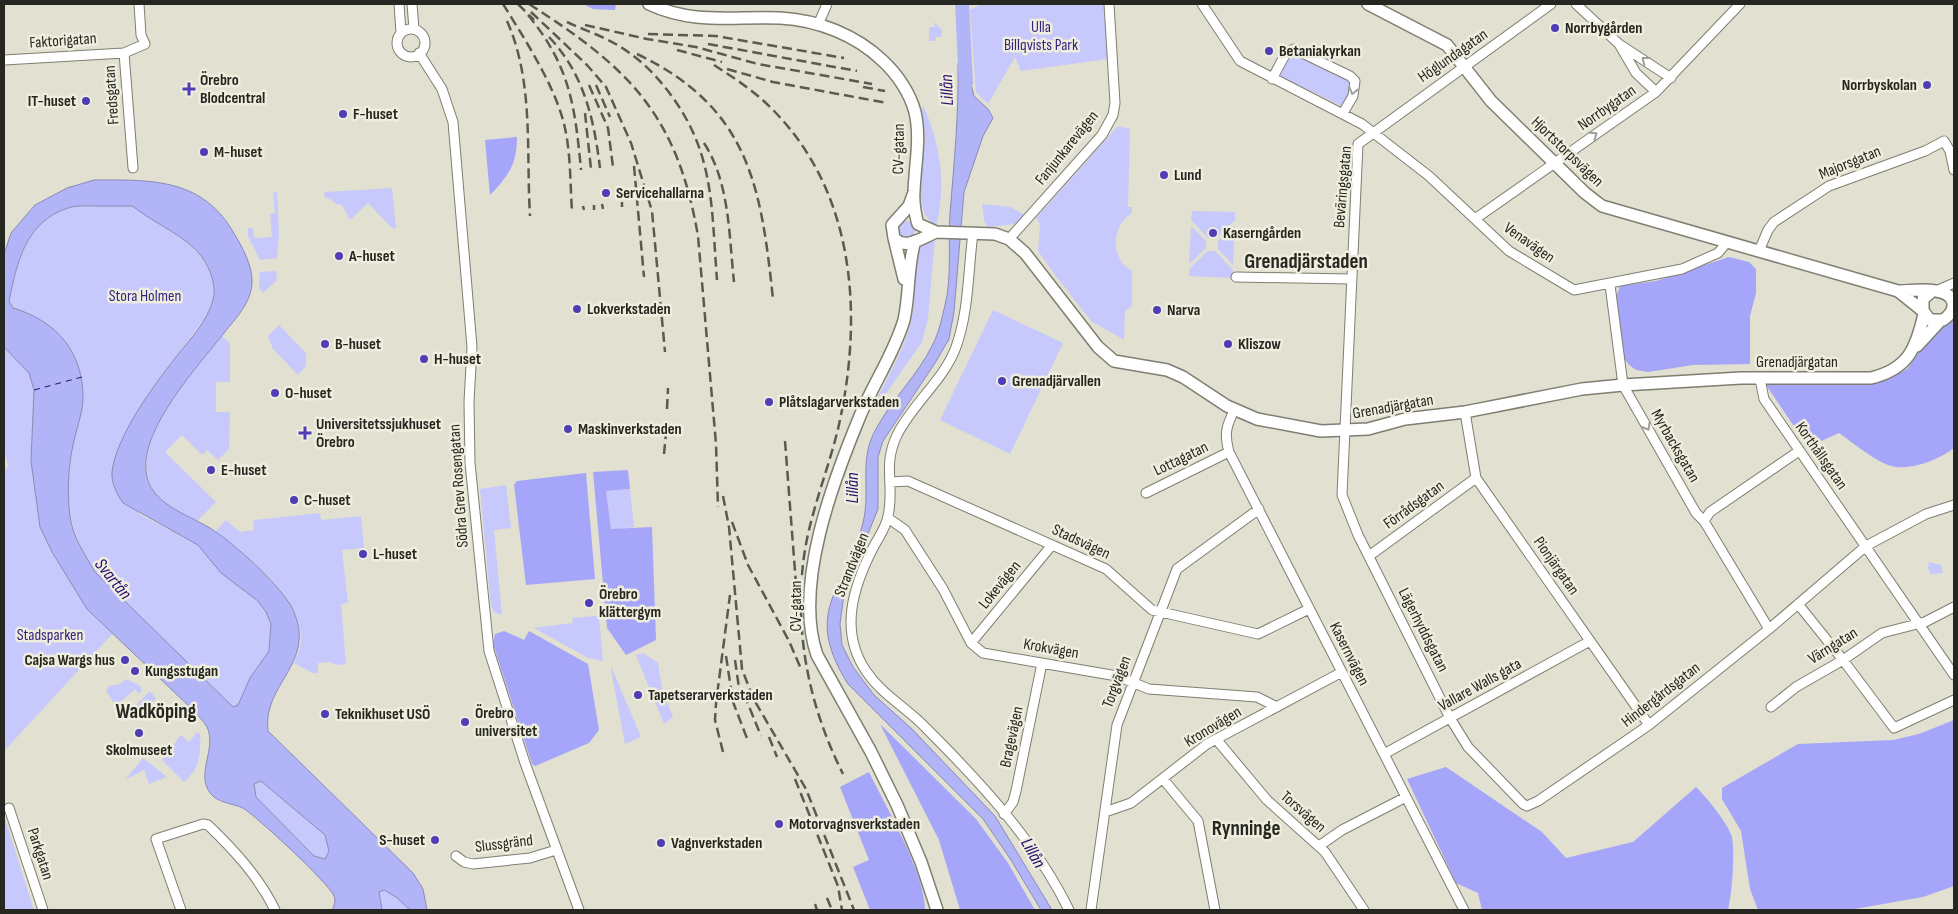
<svg xmlns="http://www.w3.org/2000/svg" width="1958" height="914" viewBox="0 0 1958 914" font-family="'Sofia Sans Condensed',sans-serif">
  <style>
    .green { fill: #c7c9fc }
    .forest { fill: #a5a5f9 }
    .water { fill: #b2b4f8; stroke: #888ab8; fill-rule: evenodd }
    .lines { fill: none; stroke-linecap: round; stroke-linejoin: round }
    .river { stroke: #b2b4f8; stroke-width: 14 }
    .ferry { stroke: #260c6e; stroke-width: 1; stroke-dasharray: 6 5; stroke-linecap: butt }
    .minor-casing { stroke: #7f7e70; stroke-width: 11 }
    .tertiary-casing { stroke: #7f7e70; stroke-width: 14 }
    .minor { stroke: #fff; stroke-width: 9 }
    .tertiary { stroke: #fff; stroke-width: 11 }
    .rail { stroke: #5a5a52; stroke-width: 2.5; stroke-dasharray: 10 5; stroke-linecap: butt }
    .oneway { stroke: #9e9e9b }
    .poi-dot { fill: #4e3db5; stroke: #eeedde; stroke-width: 2 }
    .labels { text-anchor: middle; dominant-baseline: central; stroke-width: 5; stroke-linejoin: round; paint-order: stroke }
    .park-label { font-size: 16px; fill: #342482; stroke: #eeedde }
    .poi-label { font-size: 16px; font-weight: bold; fill: #272721; stroke: #eeedde; text-anchor: start }
    .street-label { font-size: 16px; fill: #272721; stroke: #eeedde }
    .water-label { font-size: 18px; font-style: italic; fill: #260c6e; stroke: #eeedde }
    .district-label { font-size: 21px; font-weight: bold; fill: #272721; stroke: #eeedde }
  </style>
  <rect width="100%" height="100%" fill="#e1e0d1"/>
  <!-- green -->
  <path class="green" d="M981 4H1109L1115 58 1021 71 1015 57 988 104 976 92 970 10Z
    M934 22 942 30 941 37H936V41H929V27H935Z
    M1297 53 1353 83 1354 87 1344 107 1278 75 1290 55Z
    M923 105C940 142 947 186 936 226 911 214 924 160 925 137 925 127 920 115 923 105Z
    M1118 126 1130 129 1128 207H1132V213C1111 226 1110 259 1132 271V306L1125 311 1124 340 1091 321 1055 275 1038 251 1040 224 1036 218Z
    M392 188 396 228 393 229 368 203 350 220 342 205 336 204 330 199 325 198 324 192Z
    M277 192 279 235 277 258 260 260 248 236V228H253L254 238 272 237 270 214 275 213 273 193Z
    M982 204 1010 207 1025 215 1015 224 988 227 984 220Z
    M99 206H132L138 210 187 242 202 258 213 279 214 298 208 314 150 391 124 436 139 514 198 545 221 573 258 601 266 612 271 624 269 651 250 678 238 705 233 707 95 572 82 550 70 518 68 481 82 377 67 344 28 313 13 308 9 301C18 263 25 222 68 208 77 205 90 206 99 206Z
    M1192 211 1235 212V220L1216 238H1208L1191 220Z
    M897 230a9 9 0 1 1 18 0a9 9 0 1 1-18 0Z
    M1191 226 1206 241V248L1189 264Z
    M1235 226 1233 265 1218 249V241Z
    M935 237 928 319 922 342 878 405 875 403C891 370 912 337 914 300 915 284 909 262 919 247 922 243 930 240 935 237Z
    M1208 251H1215L1233 270 1232 278 1189 276V269Z
    M276 271 277 280 263 293 259 288 260 272Z
    M993 310 1063 343 1010 454 940 420Z
    M279 325 306 353V366L298 375 273 349 268 336Z
    M222 336 230 343V382H216V412H230L229 449 218 460 207 450 202 455 182 435 165 452 216 502 197 521C185 515 168 508 158 497 119 450 192 373 222 336Z
    M4 347 29 373 34 390 52 552 87 609 113 633 4 751V473L8 465 4 451Z
    M506 485 511 528 494 530 502 615 494 612 491 606 480 489Z
    M630 489 634 527 611 530 606 491Z
    M320 513 321 520 361 516 364 548 342 550 348 603 341 604 346 664 336 665 330 662 318 663V673H313L294 663C296 657 301 648 301 641 300 592 249 560 215 532L226 520 240 532 254 530 253 520Z
    M1929 562 1941 565 1943 573 1931 574 1928 568Z
    M594 616 599 617 603 661 588 658 534 628 573 623 572 618Z
    M643 653 658 663 662 688 673 717 664 724 636 655Z
    M611 666 641 737 625 744 611 670Z
    M126 679 139 685 142 690 139 694 135 689 116 706 106 691 109 686 120 684Z
    M150 691 156 699 142 713 135 706Z
    M197 732 200 734C201 753 200 769 184 782L162 760 181 735 189 742Z
    M143 758 167 777 149 784 144 770 125 780Z
    M261 781 325 835 329 851 325 859 314 856 256 797 254 784Z
    M4 815 30 898 34 910H4Z
    M384 890 396 897 410 910H382L379 891Z"/>
  <!-- forest -->
  <path class="forest" d="M583 4H616L615 10 593 9Z
    M517 137C517 164 508 177 490 195L485 140Z
    M1729 257 1749 262 1756 269V293L1750 316V364L1693 365 1648 372 1636 370 1629 365 1624 358 1616 297 1620 286 1656 281Z
    M1952 317 1954 318V448C1940 459 1915 469 1896 467 1881 466 1852 442 1839 433L1808 447 1764 382H1862L1887 379 1907 369 1935 330Z
    M628 470 630 489 606 491 611 529 652 527 656 640 626 655 607 628 593 472Z
    M586 473 595 579 526 585 514 485 517 481Z
    M504 631 524 640 529 631 588 664 599 730 589 743 535 766 532 764 493 644 495 634Z
    M1954 720V886L1923 897 1849 910H1758L1750 889 1741 831 1722 799V788L1798 744 1893 740 1919 734Z
    M880 724 976 819 1008 863 1035 910H960L939 840Z
    M1446 767 1542 832 1566 858 1633 842 1696 787C1706 797 1728 823 1732 837 1735 854 1732 893 1728 910H1482L1478 893 1456 883 1407 779Z
    M869 772C886 807 925 873 925 910H870L853 867 869 860 840 787Z"/>
  <!-- water -->
  <path class="water" d="M958 63 966 65 974 96 988 109 993 118 983 136 964 192 954 312 949 339 935 363 883 441 878 457V509L844 594 840 624 842 645 853 667 874 695 911 728 995 816 1052 910H1041L1011 860 983 819 848 684C799 606 850 588 864 518 870 487 859 458 876 429 892 399 918 375 933 344 939 333 942 317 945 305 952 279 948 241 950 214 954 163 959 114 958 63Z
    M94 180C148 180 200 177 232 230 241 245 253 265 252 283 251 303 236 318 224 333 198 366 141 428 146 471 149 504 187 514 210 528 232 542 284 587 294 612 316 664 262 684 268 731L413 873 423 889 427 910H410L396 897 384 890 379 892 382 910H332C334 906 336 901 334 896 329 883 256 816 243 808 234 804 222 803 214 797 192 778 218 749 207 727 204 721 197 715 193 710L87 609 52 552 40 527 31 461 34 390 29 373 4 347V254L11 233 35 205 67 188ZM99 206H132L138 210C159 226 186 236 202 257 210 269 217 286 213 300 207 322 190 339 176 357 154 385 116 436 112 472 111 483 117 494 123 503L198 545 221 573 258 601 266 612 271 624 269 651 250 678 238 705 233 707 95 572C85 555 73 537 70 517 67 493 68 468 73 445 76 430 82 415 83 400 84 353 57 321 13 308L9 301C17 263 25 222 68 208 77 205 90 206 99 206ZM261 781 325 835 329 851 325 859 314 856 256 797 254 784Z"/>
  <g class="lines">
    <!-- river -->
    <path class="river" d="M962 4 966 83"/>
    <!-- ferry -->
    <path class="ferry" d="M34 390 82 377"/>
    <defs>
      <path id="minor" d="M399 4 401 33
        M412 4 414 29
        M1202 4 1240 61 1362 124 1429 176 1509 251 1574 290 1682 269 1718 253 1727 242
        M1551 4 1358 144 1342 495 1358 535 1450 718 1468 747 1523 804 1527 806 1538 801 1649 725 1769 629 1866 546 1926 514 1954 505
        M1576 4 1619 44 1636 73 1656 92
        M818 25 827 4
        M397 43a14 14 0 1 1 28 0a14 14 0 1 1-28 0Z
        M1619 44 1671 78
        M124 53 133 168
        M419 53 442 89 453 122 472 347 469 402 470 463 489 651 525 763 579 910
        M4 60 124 53 145 44 141 35 139 4
        M1272 79 1286 53 1294 49 1350 76 1355 81 1353 96 1343 113
        M1475 219 1656 92 1740 4
        M973 233C968 271 969 311 956 347 944 380 913 403 897 435 882 467 895 485 888 516 886 528 878 538 873 548 853 587 839 631 866 671 882 695 907 708 926 728 979 781 1036 842 1069 910
        M1009 239 1102 135 1113 115 1115 103 1109 4
        M1759 251 1768 230 1774 222 1829 186 1925 151 1944 141 1950 151 1954 170
        M1236 277 1351 279
        M1610 285 1623 385 1696 513 1704 521
        M1938 290 1954 283
        M1760 379 1764 399 1954 675
        M1235 409C1226 426 1224 434 1229 452L1464 910
        M1465 412 1476 478 1649 725
        M890 482 908 481 1106 569 1152 610 1258 634 1309 609
        M1146 493 1229 452
        M888 518 905 530 943 589 971 643 983 653 1117 676 1149 689 1257 697 1277 707
        M1369 556 1476 478
        M1798 604 1843 660 1894 728 1954 700
        M1769 629 1704 521 1710 512 1799 451
        M971 643 1052 545
        M1771 707 1796 687 1843 660 1882 633 1925 622 1954 607
        M1216 739 1267 800 1325 852 1364 910
        M1384 754 1590 641
        M1163 779 1198 821 1215 910
        M9 808 43 910
        M1105 812 1131 803 1207 744 1342 672
        M1004 814 1013 802 1016 791 1042 663
        M1319 846 1342 830 1406 797
        M456 856 464 862 473 864 530 858 556 850
        M181 910 156 839 203 824 208 825C234 850 259 877 275 910
        M1091 910 1117 725 1177 569 1259 509"/>
      <path id="tertiary" d="M649 4C694 25 733 16 780 18 818 20 856 35 883 61 897 74 910 93 915 112 921 138 915 165 914 191 913 201 915 212 917 221
        M1368 4 1447 45 1491 101 1585 193 1602 206 1898 291C1912 291 1950 285 1953 303 1954 311 1949 316 1943 320H1930L1923 311V299L1931 292
        M913 195 909 206 892 225 894 238C906 251 923 237 936 232
        M918 224 936 232 995 234 1009 239 1025 253 1098 347 1114 361 1167 370 1183 377 1227 406 1257 419 1321 431 1368 429 1405 419 1465 412 1582 389 1623 385 1741 378H1871C1908 369 1916 349 1924 314
        M894 238 904 279
        M915 241C907 267 910 294 904 320 894 354 873 384 860 416 833 481 793 586 817 655L871 752 897 805 921 862 937 910
        M1898 291 1923 311
        M1917 346 1940 321"/>
    </defs>
    <!-- minor casing -->
    <use href="#minor" class="minor-casing"/>
    <!-- tertiary casing -->
    <use href="#tertiary" class="tertiary-casing"/>
    <!-- minor -->
    <use href="#minor" class="minor"/>
    <!-- tertiary -->
    <use href="#tertiary" class="tertiary"/>
    <!-- rail -->
    <path class="rail" d="M503 4C524 38 552 81 563 120 571 149 570 182 572 212
      M518 4 534 20
      M529 4C629 68 677 114 698 236L716 444 718 507
      M531 12 587 65 606 87 631 143 652 211 665 352
      M528 15C570 66 575 106 581 170
      M507 21C534 82 526 150 530 216
      M567 22C584 30 603 36 619 46 636 56 652 71 664 86 715 149 711 204 717 280
      M585 25 647 39 696 47 758 64 872 84
      M648 34 716 36 844 58
      M549 37C584 74 594 119 600 168
      M708 44 857 71
      M677 50 722 62
      M637 54C750 108 761 187 773 299
      M714 65C736 79 757 93 775 112 857 197 863 320 838 429 827 474 808 518 803 564 795 638 810 708 843 774
      M727 69 773 82 887 103
      M589 85 608 128 613 167
      M596 85 610 117
      M863 87 885 91
      M585 113 591 169
      M704 143C730 183 729 237 734 282
      M634 166 644 277
      M622 202V207
      M602 204 603 209
      M594 205V210
      M583 206 584 210
      M667 409 668 388
      M785 441 796 584
      M664 454 666 433
      M723 496 729 527 742 669 753 698 806 789 854 910
      M732 522 748 565 789 641 801 669
      M726 656 733 702 748 741
      M735 660 741 702
      M744 694 761 736
      M769 737 777 757
      M723 752 715 720 716 703 730 595
      M795 779 838 886 842 910
      M827 898 832 910
      M815 904 817 910"/>
  </g>
  <!-- one-way arrows -->
  <defs><path id="oneway-chevron" d="M-2-3.5L2.5 0L-2 3.5" fill="none" stroke-width="1.6" stroke-linecap="round" stroke-linejoin="round" transform="scale(1.25)"/></defs>
  <g class="oneway">
    <use href="#oneway-chevron" transform="translate(1645 60) rotate(-143)"/>
    <use href="#oneway-chevron" transform="translate(1353 91) rotate(104)"/>
    <use href="#oneway-chevron" transform="translate(1594 135) rotate(-35)"/>
    <use href="#oneway-chevron" transform="translate(1647 427) rotate(60)"/>
  </g>
  <!-- markers -->
  <g class="poi-dot">
    <circle cx="1555" cy="28" r="5"/>
    <circle cx="1269" cy="51" r="5"/>
    <circle cx="1927" cy="85" r="5"/>
    <path d="M186.5 81.5h5v5h5v5h-5v5h-5v-5h-5v-5h5z"/>
    <circle cx="86" cy="101" r="5"/>
    <circle cx="343" cy="114" r="5"/>
    <circle cx="204" cy="152" r="5"/>
    <circle cx="1164" cy="175" r="5"/>
    <circle cx="606" cy="193" r="5"/>
    <circle cx="1213" cy="233" r="5"/>
    <circle cx="339" cy="256" r="5"/>
    <circle cx="577" cy="309" r="5"/>
    <circle cx="1157" cy="310" r="5"/>
    <circle cx="325" cy="344" r="5"/>
    <circle cx="1228" cy="344" r="5"/>
    <circle cx="424" cy="359" r="5"/>
    <circle cx="1002" cy="381" r="5"/>
    <circle cx="275" cy="393" r="5"/>
    <circle cx="769" cy="402" r="5"/>
    <circle cx="568" cy="429" r="5"/>
    <path d="M302.5 425.5h5v5h5v5h-5v5h-5v-5h-5v-5h5z"/>
    <circle cx="211" cy="470" r="5"/>
    <circle cx="294" cy="500" r="5"/>
    <circle cx="363" cy="554" r="5"/>
    <circle cx="589" cy="603" r="5"/>
    <circle cx="125" cy="660" r="5"/>
    <circle cx="135" cy="671" r="5"/>
    <circle cx="638" cy="695" r="5"/>
    <circle cx="325" cy="714" r="5"/>
    <circle cx="465" cy="722" r="5"/>
    <circle cx="139" cy="733" r="5"/>
    <circle cx="779" cy="824" r="5"/>
    <circle cx="435" cy="840" r="5"/>
    <circle cx="661" cy="843" r="5"/>
  </g>
  <g class="labels">
    <!-- park labels -->
    <g class="park-label">
      <text x="1041" y="27">Ulla<tspan x="1041" dy="18">Billqvists Park</tspan></text>
      <text x="145" y="296">Stora Holmen</text>
      <text x="50" y="635">Stadsparken</text>
    </g>
    <!-- poi labels -->
    <g class="poi-label">
      <text x="1565" y="28">Norrbygården</text>
      <text x="1279" y="51">Betaniakyrkan</text>
      <text x="200" y="80">Örebro<tspan x="200" dy="18">Blodcentral</tspan></text>
      <text x="1917" y="85" text-anchor="end">Norrbyskolan</text>
      <text x="76" y="101" text-anchor="end">IT-huset</text>
      <text x="353" y="114">F-huset</text>
      <text x="214" y="152">M-huset</text>
      <text x="1174" y="175">Lund</text>
      <text x="616" y="193">Servicehallarna</text>
      <text x="1223" y="233">Kaserngården</text>
      <text x="349" y="256">A-huset</text>
      <text x="587" y="309">Lokverkstaden</text>
      <text x="1167" y="310">Narva</text>
      <text x="335" y="344">B-huset</text>
      <text x="1238" y="344">Kliszow</text>
      <text x="434" y="359">H-huset</text>
      <text x="1012" y="381">Grenadjärvallen</text>
      <text x="285" y="393">O-huset</text>
      <text x="779" y="402">Plåtslagarverkstaden</text>
      <text x="316" y="424">Universitetssjukhuset<tspan x="316" dy="18">Örebro</tspan></text>
      <text x="578" y="429">Maskinverkstaden</text>
      <text x="221" y="470">E-huset</text>
      <text x="304" y="500">C-huset</text>
      <text x="373" y="554">L-huset</text>
      <text x="599" y="594">Örebro<tspan x="599" dy="18">klättergym</tspan></text>
      <text x="115" y="660" text-anchor="end">Cajsa Wargs hus</text>
      <text x="145" y="671">Kungsstugan</text>
      <text x="648" y="695">Tapetserarverkstaden</text>
      <text x="475" y="713">Örebro<tspan x="475" dy="18">universitet</tspan></text>
      <text x="335" y="714">Teknikhuset USÖ</text>
      <text x="139" y="750" text-anchor="middle">Skolmuseet</text>
      <text x="789" y="824">Motorvagnsverkstaden</text>
      <text x="425" y="840" text-anchor="end">S-huset</text>
      <text x="671" y="843">Vagnverkstaden</text>
    </g>
    <!-- street labels -->
    <g class="street-label">
      <text transform="translate(63 41) rotate(-4)">Faktorigatan</text>
      <text transform="translate(1453 56) rotate(-35)">Höglundagatan</text>
      <text transform="translate(112 95) rotate(-94)">Fredsgatan</text>
      <text transform="translate(1607 108) rotate(-35)">Norrbygatan</text>
      <text transform="translate(1067 148) rotate(-51)">Fanjunkarevägen</text>
      <text transform="translate(899 149) rotate(-89)">CV-gatan</text>
      <text transform="translate(1567 152) rotate(44)">Hjortstorpsvägen</text>
      <text transform="translate(1850 163) rotate(-22)">Majorsgatan</text>
      <text transform="translate(1343 187) rotate(-85)">Beväringsgatan</text>
      <text transform="translate(1529 243) rotate(35)">Venavägen</text>
      <text x="1797" y="362">Grenadjärgatan</text>
      <text transform="translate(1393 407) rotate(-10)">Grenadjärgatan</text>
      <text transform="translate(1675 446) rotate(60)">Myrbacksgatan</text>
      <text transform="translate(1821 456) rotate(55)">Korthållsgatan</text>
      <text transform="translate(1181 459) rotate(-26)">Lottagatan</text>
      <text transform="translate(459 486) rotate(-94)">Södra Grev Rosengatan</text>
      <text transform="translate(1414 505) rotate(-36)">Förrådsgatan</text>
      <text transform="translate(1081 542) rotate(25)">Stadsvägen</text>
      <text transform="translate(852 565) rotate(-68)">Strandvägen</text>
      <text transform="translate(1556 566) rotate(55)">Pionjärgatan</text>
      <text transform="translate(1000 585) rotate(-51)">Lokevägen</text>
      <text transform="translate(796 606) rotate(-90)">CV-gatan</text>
      <text transform="translate(1423 630) rotate(63)">Lägerhyddsgatan</text>
      <text transform="translate(1833 646) rotate(-32)">Värngatan</text>
      <text transform="translate(1051 649) rotate(10)">Krokvägen</text>
      <text transform="translate(1349 654) rotate(63)">Kasernvägen</text>
      <text transform="translate(1117 682) rotate(-69)">Torgvägen</text>
      <text transform="translate(1480 685) rotate(-29)">Vallare Walls gata</text>
      <text transform="translate(1661 695) rotate(-38)">Hindergårdsgatan</text>
      <text transform="translate(1213 727) rotate(-31)">Kronovägen</text>
      <text transform="translate(1012 737) rotate(-78)">Bragevägen</text>
      <text transform="translate(1303 812) rotate(41)">Torsvägen</text>
      <text transform="translate(504 844) rotate(-7)">Slussgränd</text>
      <text transform="translate(40 854) rotate(72)">Parkgatan</text>
    </g>
    <!-- water labels -->
    <g class="water-label">
      <text transform="translate(947 90) rotate(-92)">Lillån</text>
      <text transform="translate(852 488) rotate(-90)">Lillån</text>
      <text transform="translate(113 579) rotate(51)">Svartån</text>
      <text transform="translate(1033 853) rotate(60)">Lillån</text>
    </g>
    <!-- district labels -->
    <g class="district-label">
      <text x="1306" y="261">Grenadjärstaden</text>
      <text x="156" y="711">Wadköping</text>
      <text x="1246" y="828">Rynninge</text>
    </g>
  </g>
  <!-- border -->
  <rect width="1958" height="914" fill="none" stroke="#272721" stroke-width="10"/>
</svg>
